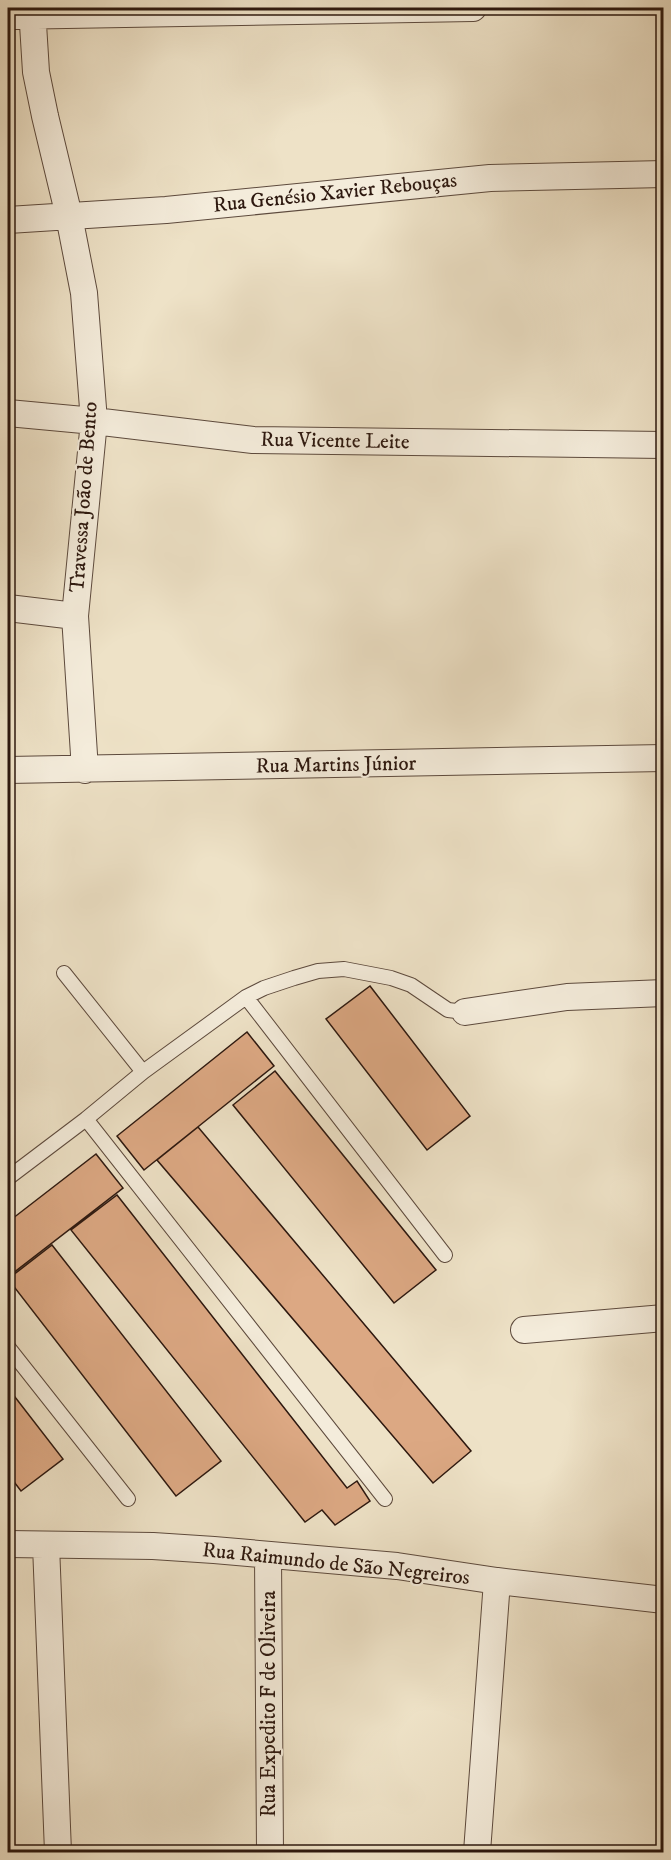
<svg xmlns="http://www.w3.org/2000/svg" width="671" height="1860" viewBox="0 0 671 1860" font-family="'IM FELL DW Pica',serif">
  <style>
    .building { fill: #dca883; stroke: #2d180f; stroke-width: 1.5 }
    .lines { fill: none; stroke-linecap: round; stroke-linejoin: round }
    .lane-casing { stroke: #5d4a3d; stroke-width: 16 }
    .street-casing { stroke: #5d4a3d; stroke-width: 28 }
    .lane { stroke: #f4ecdb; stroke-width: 14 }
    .street { stroke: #f4ecdb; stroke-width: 26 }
    .labels { text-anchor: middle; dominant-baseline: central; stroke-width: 4.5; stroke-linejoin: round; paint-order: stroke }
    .street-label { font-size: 21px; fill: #2d180f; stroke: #f4ecdb }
  </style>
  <rect width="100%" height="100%" fill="#eee2c7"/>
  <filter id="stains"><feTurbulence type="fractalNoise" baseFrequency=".00333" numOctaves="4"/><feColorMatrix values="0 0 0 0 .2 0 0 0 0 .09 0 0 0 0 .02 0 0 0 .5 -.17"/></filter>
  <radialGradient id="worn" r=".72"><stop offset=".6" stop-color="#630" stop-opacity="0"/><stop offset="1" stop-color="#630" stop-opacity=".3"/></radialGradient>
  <!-- building -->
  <path class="building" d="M370 986 470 1116 427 1150 326 1019Z
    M247 1032 274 1066 144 1170 117 1136Z
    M275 1071 436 1270 394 1303 233 1105Z
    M198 1127 471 1451 433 1483 157 1160Z
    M96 1154 123 1188 8 1277V1222Z
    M117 1195 347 1488 357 1481 370 1501 335 1525 322 1510 305 1522 71 1230Z
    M52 1245 221 1461 176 1496 8 1279Z
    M8 1388 63 1459 21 1491 8 1474Z"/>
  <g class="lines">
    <defs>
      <path id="lane" d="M64 973 143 1072
        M246 997 445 1255
        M86 1119 385 1499
        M8 1178 86 1119 143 1072 246 997 264 988 294 978 318 971 344 969 391 978 411 985 448 1010 465 1012
        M8 1347 128 1499"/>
      <path id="street" d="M32 8 36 72 45 116 69 216 84 293 94 421 75 616 85 770
        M8 16 473 8
        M8 220 166 210 490 178 664 174
        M8 413 94 421 253 440 664 445
        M8 608 75 616
        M8 770 664 758
        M465 1012 567 997 664 993
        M524 1330 664 1318
        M8 1544 153 1546 214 1550 397 1566 497 1581 664 1600
        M46 1545 58 1852
        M268 1555 270 1852
        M477 1852 497 1581"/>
    </defs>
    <!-- lane casing -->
    <use href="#lane" class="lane-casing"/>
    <!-- street casing -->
    <use href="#street" class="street-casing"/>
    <!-- lane -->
    <use href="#lane" class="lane"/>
    <!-- street -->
    <use href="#street" class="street"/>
  </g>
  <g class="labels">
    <!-- street labels -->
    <g class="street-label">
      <text transform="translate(335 193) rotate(-6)">Rua Genésio Xavier Rebouças</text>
      <text transform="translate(335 441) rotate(1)">Rua Vicente Leite</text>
      <text transform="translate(84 497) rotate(-86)">Travessa João de Bento</text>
      <text transform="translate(336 765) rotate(-1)">Rua Martins Júnior</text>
      <text transform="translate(336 1564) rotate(6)">Rua Raimundo de São Negreiros</text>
      <text transform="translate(269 1704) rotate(-90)">Rua Expedito F de Oliveira</text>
    </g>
  </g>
  <!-- margin -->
  <rect width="671" height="1860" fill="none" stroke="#eee2c7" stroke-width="30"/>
  <rect x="9" y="9" width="653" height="1842" fill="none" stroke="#2d180f" stroke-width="3"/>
  <rect x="15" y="15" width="641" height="1830" fill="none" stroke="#2d180f" stroke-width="1.5"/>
  <rect width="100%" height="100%" filter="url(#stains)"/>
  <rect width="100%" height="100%" fill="url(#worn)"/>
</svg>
